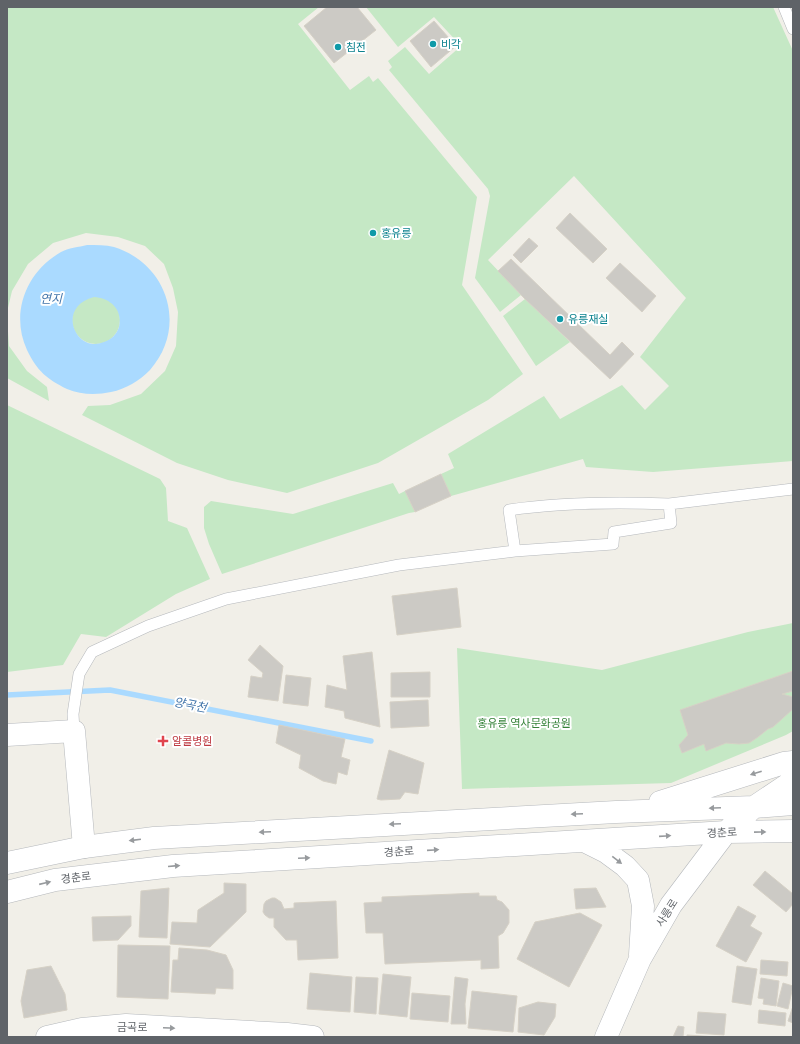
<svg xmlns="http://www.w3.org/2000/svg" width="800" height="1044" viewBox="0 0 800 1044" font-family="'Varela Round','Noto Sans KR',sans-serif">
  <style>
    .green { fill: #c5e8c5 }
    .water { fill: #aadaff; fill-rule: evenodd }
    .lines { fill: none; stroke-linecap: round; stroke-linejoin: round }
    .stream { stroke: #aadaff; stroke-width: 5.5 }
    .building { fill: #cccac5; stroke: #d6d1c6 }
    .service-casing { stroke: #b5b8bc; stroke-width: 12 }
    .minor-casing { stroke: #b5b8bc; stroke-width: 23 }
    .tertiary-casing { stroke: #b5b8bc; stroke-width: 23 }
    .service { stroke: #fff; stroke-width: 11 }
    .minor { stroke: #fff; stroke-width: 22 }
    .tertiary { stroke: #fff; stroke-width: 22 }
    .oneway { fill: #979a9d }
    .culture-dot { fill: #0f9aa8; stroke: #fff; stroke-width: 1.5 }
    .health-dot { fill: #e0444e; stroke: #fff; stroke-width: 1.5 }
    .labels { text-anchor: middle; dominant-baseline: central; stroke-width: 4; stroke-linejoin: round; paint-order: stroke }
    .culture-label { font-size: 11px; fill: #0d838f; stroke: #fff; text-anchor: start }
    .park-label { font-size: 11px; fill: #348238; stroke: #fff }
    .health-label { font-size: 11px; fill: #be3a42; stroke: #fff; text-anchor: start }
    .street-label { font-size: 11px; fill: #5f6368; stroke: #fff }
    .water-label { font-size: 12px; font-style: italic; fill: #4174aa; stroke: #fff }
  </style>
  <rect width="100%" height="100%" fill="#f1efe8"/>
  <!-- green -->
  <path class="green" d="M7 7H319L298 24 350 90 369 76 373 82 378 78 477 197 462 285 523 374 488 400 378 463 287 493 228 480 177 463 82 415 88 406 110 405 141 394 165 371 176 346 178 312 173 288 164 264 145 246 118 237 86 233 53 243 28 264 12 291 7 312Z
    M366 7H773L793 51V461L653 472 586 467 583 459 451 496 441 474 454 468 448 454 544 396 560 419 622 385 645 410 669 386 640 357 686 298 574 176 488 260 521 295 500 312 475 278 490 196 488 189 389 70 392 67 388 61 405 47 429 74 461 46 434 17 398 47Z
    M72 320a24 24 0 1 1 48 0a24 24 0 1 1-48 0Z
    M525 299 570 342 536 366 503 316Z
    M7 317 9 346 27 371 47 387 49 401 7 378Z
    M7 405 160 479 166 488 168 521 187 528 210 579 176 594 106 637 81 634 63 665 7 672Z
    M393 483 399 494 405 491 415 512 409 513 222 574 209 544 204 528V507L211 501 293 514Z
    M793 623V731L786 735 671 783 462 789 457 648 602 670 748 632Z"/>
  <!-- water -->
  <path class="water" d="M87 245C96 245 106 245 114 247 168 264 188 327 150 370 139 381 126 389 111 392 97 395 81 395 67 389 47 379 37 371 27 350 10 313 26 272 61 252 68 248 79 247 87 245ZM94 297C110 298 123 309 119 327 117 334 111 340 104 342 76 354 55 307 94 297Z"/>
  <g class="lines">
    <!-- stream -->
    <path class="stream" d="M7 695 110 690 371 741"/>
  </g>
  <!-- building -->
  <path class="building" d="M327 7H357L376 30 334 63 304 26Z
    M434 21 456 46 431 67 410 41Z
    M570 213 607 249 593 263 556 228Z
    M529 238 538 246 521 263 513 255Z
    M511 259 610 355 622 342 634 354 610 379 525 299 498 271Z
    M620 263 656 296 642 312 606 278Z
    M441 474 451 496 415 512 405 491Z
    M457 588 461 627 397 635 392 596Z
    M260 645 283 666 278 701 248 697 251 676 262 678 263 673 248 660Z
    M372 652 380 727 345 718 344 711 325 707 327 685 347 690 343 656Z
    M793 671V691L782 694 793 697V709L773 727 768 729 758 737 749 743 739 744 726 743 706 751 704 744 682 753 679 745 688 735 680 710Z
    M430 672V697H391V673Z
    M286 675 311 678 308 706 283 703Z
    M428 700 429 726 391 728 390 702Z
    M279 725 345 739 341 757 350 760 347 775 338 772 336 784 323 781 299 768 301 755 276 743Z
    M389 750 424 763 418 794 405 792 400 799 381 800 377 799Z
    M765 871 793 894V904L786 912 753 885Z
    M224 883 246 884V912L210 947 170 944 172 922 197 923 198 910 224 893Z
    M169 888 167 938 139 937 141 891Z
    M596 888 606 907 576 909 574 889Z
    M479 893V896H496L497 900 502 902 509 910V923L503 933 498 936 499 968 481 969V960L385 964 383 933H366L364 903 382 902V897Z
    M272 898H275L281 902 284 909 294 908V903L336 901 338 958 298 960 297 940H286L274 927V918H269L265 915 263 912 264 904 266 901Z
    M738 906 756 916 750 926 762 933 746 962 716 946Z
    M580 913 602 925 569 987 517 959 535 922Z
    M131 916V926L118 940 93 941 92 917Z
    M118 945 170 946 168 999 117 997Z
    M179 948 207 950 226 955 233 970V989L216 988 215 994 171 992 173 960H178Z
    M761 960 788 962 787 976 760 974Z
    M51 966 65 994 67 1010 24 1018 21 1001 27 970Z
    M737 966 757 969 751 1005 732 1002Z
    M310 973 352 977 350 1012 307 1009Z
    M383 974 411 977 407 1017 379 1014Z
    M356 977 378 978 376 1014 354 1012Z
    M455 977 468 979 465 1004 466 1024H451Z
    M761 978 779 981 776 1006 763 1004 764 999 758 998Z
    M783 983 793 986 788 1009 777 1006Z
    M472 991 517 996 513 1032 468 1028Z
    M412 993 450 996 448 1022 410 1019Z
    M538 1002 556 1004 555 1017 544 1035 518 1032 519 1008Z
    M793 1006V1023L788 1021Z
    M759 1010 786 1013 785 1026 758 1023Z
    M698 1012 726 1014 724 1035 696 1033Z
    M678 1026 684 1027 683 1037H673Z
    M687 1035 716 1037H687Z"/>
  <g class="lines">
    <defs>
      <path id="service" d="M784 7 793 29
        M669 504 793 489
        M74 731 73 714 79 674 92 652 148 626 226 599 399 565 515 551 613 544 614 532 671 523 669 504C615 502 563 502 509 510L515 551"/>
      <path id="minor" d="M7 735 74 731 84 847
        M47 1037 82 1029 126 1025 287 1034 313 1037"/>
      <path id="tertiary" d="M660 802 784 763 793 762
        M584 841 606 852 625 866 638 880 643 906 640 955
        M7 863 84 847 154 838 616 812 754 807 793 804
        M7 892 55 880 173 866 726 832 793 831
        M606 1037 640 959 671 905 726 832 754 807 793 781"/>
    </defs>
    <!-- service casing -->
    <use href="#service" class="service-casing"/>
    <!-- minor casing -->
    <use href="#minor" class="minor-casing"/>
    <!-- tertiary casing -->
    <use href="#tertiary" class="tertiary-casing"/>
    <!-- service -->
    <use href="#service" class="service"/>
    <!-- minor -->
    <use href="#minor" class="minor"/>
    <!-- tertiary -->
    <use href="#tertiary" class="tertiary"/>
  </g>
  <!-- one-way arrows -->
  <defs><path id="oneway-solid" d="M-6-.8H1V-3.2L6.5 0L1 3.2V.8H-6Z"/></defs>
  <g class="oneway">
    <use href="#oneway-solid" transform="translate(756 773) rotate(162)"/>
    <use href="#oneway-solid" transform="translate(715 808) rotate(178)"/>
    <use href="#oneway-solid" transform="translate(577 814) rotate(177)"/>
    <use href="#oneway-solid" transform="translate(395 824) rotate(177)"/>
    <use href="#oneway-solid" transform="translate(265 832) rotate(177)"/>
    <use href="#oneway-solid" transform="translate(760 832) rotate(-1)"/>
    <use href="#oneway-solid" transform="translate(665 836) rotate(-4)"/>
    <use href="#oneway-solid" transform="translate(135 840) rotate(173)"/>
    <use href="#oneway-solid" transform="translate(433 850) rotate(-4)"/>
    <use href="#oneway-solid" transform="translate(304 858) rotate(-3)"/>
    <use href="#oneway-solid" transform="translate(617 860) rotate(38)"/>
    <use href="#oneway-solid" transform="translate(174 866) rotate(-5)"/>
    <use href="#oneway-solid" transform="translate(45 883) rotate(-13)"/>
    <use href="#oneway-solid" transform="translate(169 1028) rotate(3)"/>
  </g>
  <!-- markers -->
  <g class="culture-dot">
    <circle cx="433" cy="44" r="4"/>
    <circle cx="338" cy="47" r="4"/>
    <circle cx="373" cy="233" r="4"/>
    <circle cx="560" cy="319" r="4"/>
  </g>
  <path class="health-dot" d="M161 735h4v4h4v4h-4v4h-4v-4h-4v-4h4z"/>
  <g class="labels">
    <!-- culture labels -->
    <g class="culture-label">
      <text x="441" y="44">비각</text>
      <text x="346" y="47">침전</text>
      <text x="381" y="233">홍유릉</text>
      <text x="568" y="319">유릉재실</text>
    </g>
    <!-- park labels -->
    <g class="park-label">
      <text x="524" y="723">홍유릉 역사문화공원</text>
    </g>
    <!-- health labels -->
    <g class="health-label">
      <text x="172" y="741">알콜병원</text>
    </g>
    <!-- street labels -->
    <g class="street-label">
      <text transform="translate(722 833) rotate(-3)">경춘로</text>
      <text transform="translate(399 852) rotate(-4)">경춘로</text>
      <text transform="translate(76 878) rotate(-7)">경춘로</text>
      <text transform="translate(667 913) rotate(-58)">사릉로</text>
      <text x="132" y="1027">금곡로</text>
    </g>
    <!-- water labels -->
    <g class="water-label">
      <text x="51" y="299">연지</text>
      <text transform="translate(190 705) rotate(11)">양곡천</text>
    </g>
  </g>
  <!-- border -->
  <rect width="800" height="1044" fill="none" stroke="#5f6368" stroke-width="16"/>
</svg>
